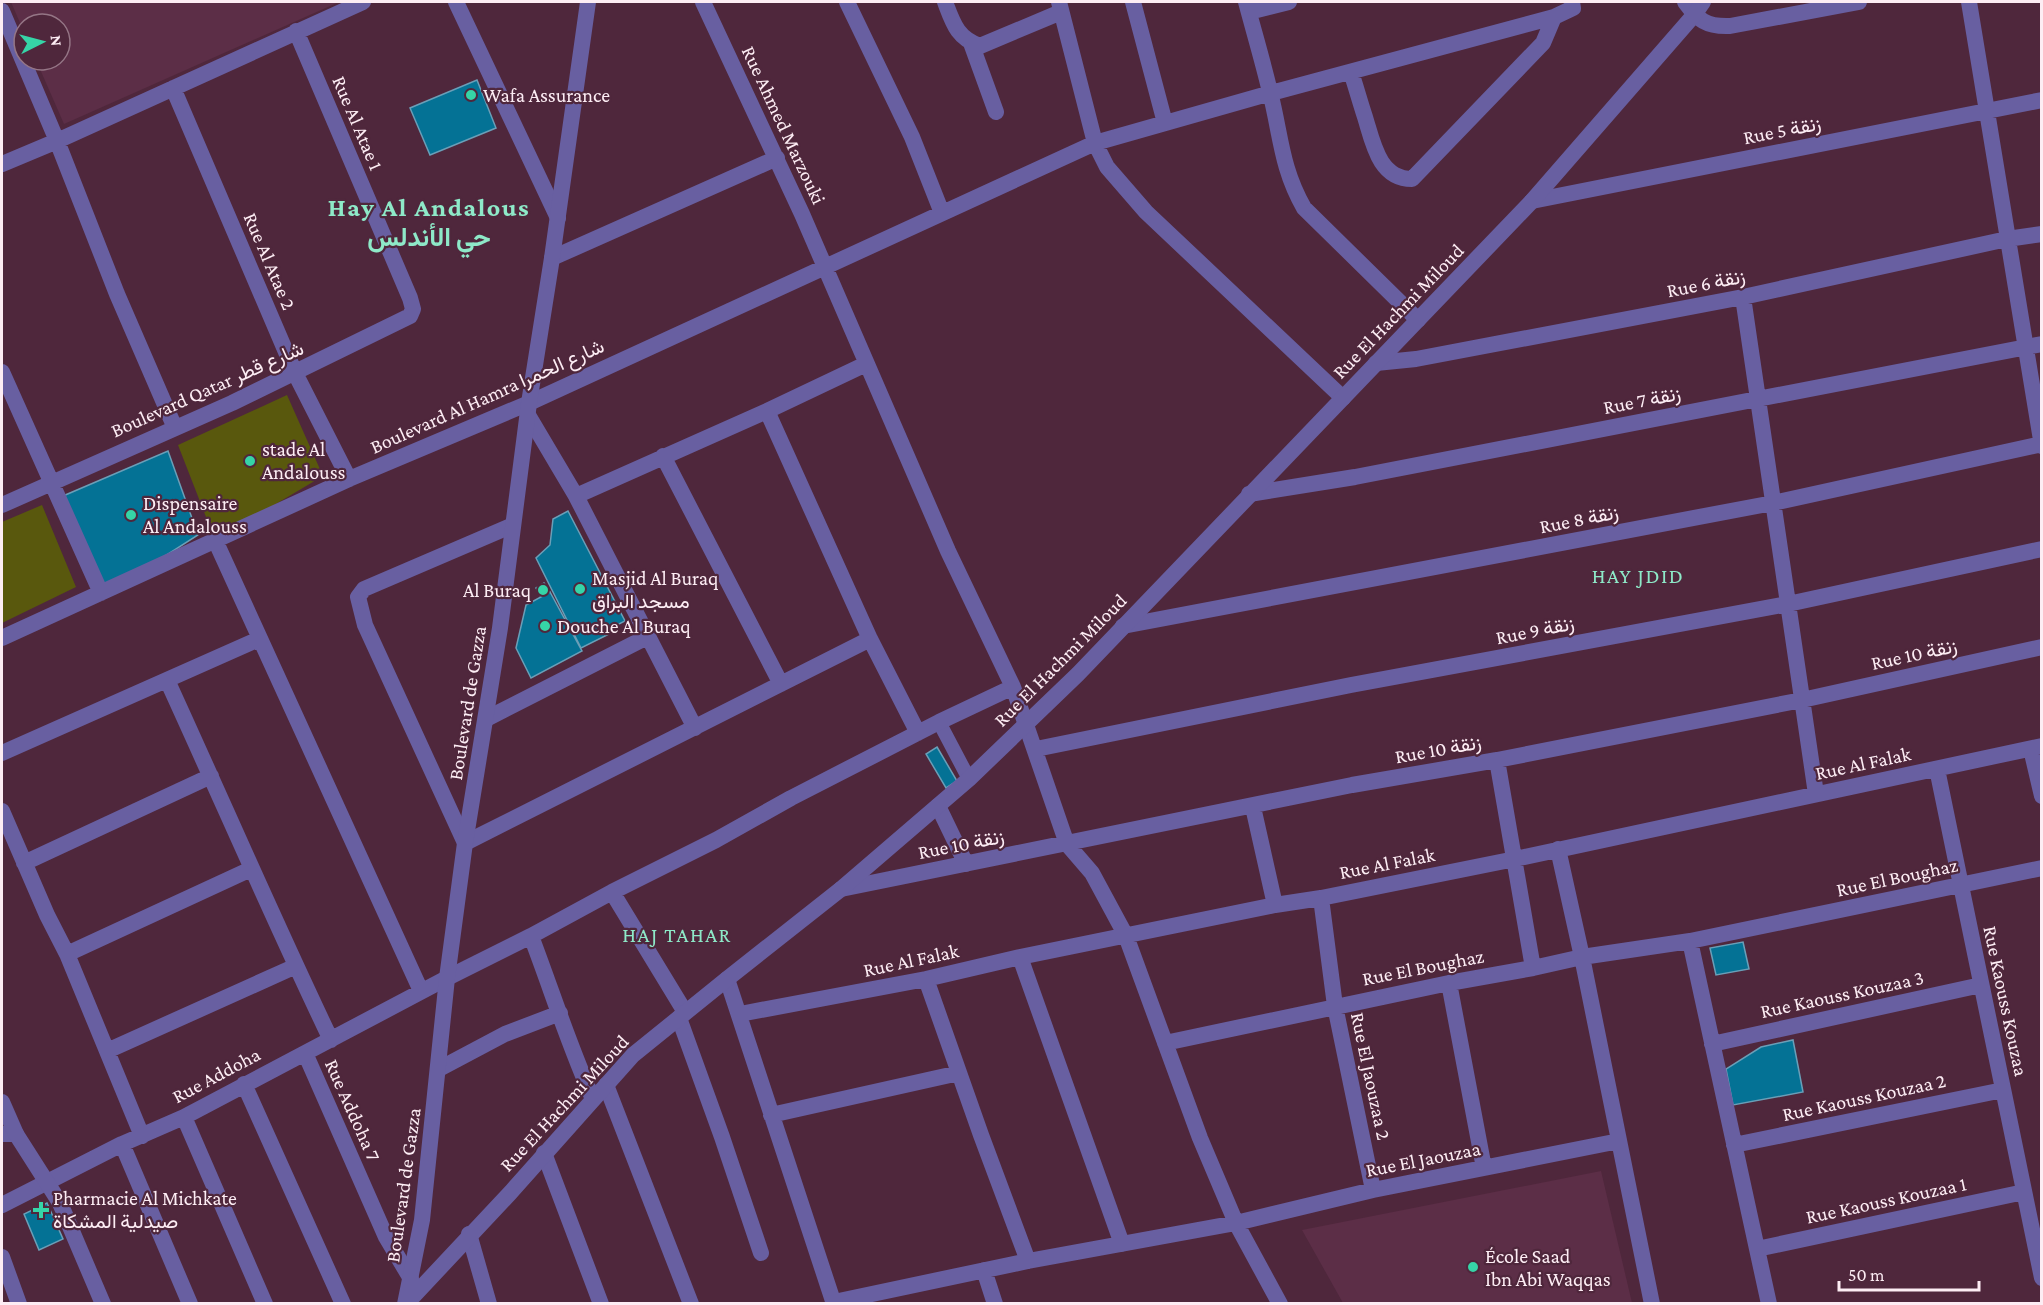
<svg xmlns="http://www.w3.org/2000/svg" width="2043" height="1305" viewBox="0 0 2043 1305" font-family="'Crimson Pro',Vazirmatn,serif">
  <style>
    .built { fill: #5c2e47 }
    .green { fill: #59580d }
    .building { fill: #047295; stroke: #6a9fb8; stroke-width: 1.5 }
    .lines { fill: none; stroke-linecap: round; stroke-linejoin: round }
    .pedestrian { stroke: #685fa1; stroke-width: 14 }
    .minor { stroke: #685fa1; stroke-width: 16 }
    .tertiary { stroke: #685fa1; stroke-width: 16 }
    .poi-dot { fill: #36d4a7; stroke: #4f273c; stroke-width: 2 }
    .labels { text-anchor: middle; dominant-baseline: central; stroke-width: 4.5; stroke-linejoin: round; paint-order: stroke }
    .poi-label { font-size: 20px; fill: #fdedf4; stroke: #4f273c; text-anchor: start }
    .street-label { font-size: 20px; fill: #fdedf4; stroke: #4f273c }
    .neighbourhood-label { font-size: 21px; letter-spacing: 1.5px; fill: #8ee9c8; stroke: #4f273c }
    .district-label { font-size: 26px; font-weight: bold; letter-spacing: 1.5px; fill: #8ee9c8; stroke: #4f273c }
  </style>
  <rect width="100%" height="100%" fill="#4f273c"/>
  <!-- built -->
  <path class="built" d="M11 2H339L64 124 36 60H60V24H24V32Z
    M1601 1171 1632 1303H1343L1302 1230Z"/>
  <!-- green -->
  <path class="green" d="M287 395 323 476 215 540 178 445Z
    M42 505 76 587 2 623V522Z"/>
  <!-- building -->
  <path class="building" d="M477 80 496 128 430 155 410 108Z
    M168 451 198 535 162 558 103 586 63 496Z
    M568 511 625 621 613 627V632L581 648 536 558 550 545 553 519Z
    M544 583 550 592 541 597 536 588Z
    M550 592 582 651 531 678 516 648 526 605Z
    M937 747 957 781 946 788 926 754Z
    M1743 942 1749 969 1716 975 1710 948Z
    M1793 1040 1803 1092 1733 1105 1726 1069 1761 1047Z
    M47 1203 63 1239 39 1250 24 1214Z"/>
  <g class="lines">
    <!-- pedestrian -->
    <path class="pedestrian" d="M939 722 969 779"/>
    <!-- minor -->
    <path class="minor" d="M456 2 558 218
      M703 2 802 214 948 551 1013 687 1067 844 1092 873 1126 936 1200 1138 1236 1223 1280 1304
      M847 2 912 137 942 213
      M945 2C953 23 957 38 980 46L1061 12
      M1059 2 1095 143 1107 167 1146 212 1343 398
      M1133 2 1165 123
      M1246 2C1254 32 1263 62 1270 92 1281 135 1281 168 1304 208L1418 320
      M1685 2C1698 20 1706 27 1730 26L1859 2
      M1969 2 2042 446
      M2 11 57 141 117 294 175 428
      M1249 12 1289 2
      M971 43 996 112
      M1351 72C1356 87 1360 102 1365 117 1373 143 1379 179 1412 179L1543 43 1554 17
      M173 88 295 373 349 479
      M2 164 57 141 363 2
      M1532 201 2042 100
      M552 258 777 158
      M1743 297 1816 794
      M1376 363 1416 359 1743 297 2007 239 2042 234
      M2 372 101 593
      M767 411 870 639 918 733
      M528 415 576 496 695 728
      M663 456 781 684
      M1249 494 1355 477 2042 344
      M576 496 767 411 866 364
      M2 505 232 403 410 316 413 309 410 298 296 31
      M513 525 364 589 358 597 365 625 465 843 870 639
      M215 540 421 991
      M1123 626 1773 503 2042 444
      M2 638 349 479 529 403 1095 143 1271 93 1554 17 1573 8 1572 2
      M167 680C222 800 274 921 331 1040
      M486 719 647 637
      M1036 749 1351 685 1788 604 2042 549
      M2031 749 2042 796
      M2 753 259 639
      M1497 760 1533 968
      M1937 769 2042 1278
      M938 806 966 864
      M1253 807 1275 905
      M2 811 47 915 67 954 142 1136
      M1558 849 1582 957 1652 1304
      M24 863 211 776
      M841 889 1352 785 1497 760 1802 700 2042 647
      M612 892 685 1012
      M1321 898 1335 1006 1373 1190
      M531 936C552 991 569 1046 593 1099
      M1690 941 1769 1304
      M67 954 251 869
      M1020 957 1122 1244
      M727 979 834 1304
      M926 979 981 1135 1028 1261
      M1449 983 1484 1168
      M740 1014 926 979 1020 957 1275 905 1321 898 1515 859 2042 746
      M679 1018 722 1137 761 1253
      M1165 1043 1449 983 1533 968 1582 957 1690 941 2042 868
      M1712 1044 1981 985
      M107 1051 296 966
      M305 1053 386 1237 411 1279
      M439 1069 505 1034 560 1013
      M244 1084 343 1304
      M606 1085 691 1304
      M771 1115 959 1073
      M184 1117 265 1304
      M2 1134H16
      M122 1144 190 1304
      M1734 1145 2003 1090
      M544 1153 601 1304
      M2 1205 122 1144 184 1117 447 978 531 936 612 892 716 840 791 798 939 722 1013 687
      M469 1234 489 1304
      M1757 1249 2024 1192
      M2 1257 19 1304
      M984 1270 995 1304
      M834 1302 1028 1261 1236 1223 1373 1190 1619 1141"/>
    <!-- tertiary -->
    <path class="tertiary" d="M2 1102 16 1134 60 1203 103 1304
      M405 1304 422 1220 447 978 465 843 500 628 529 403 552 258 588 2
      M406 1304 511 1192 633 1055 727 979 841 889 969 779 1078 674 1532 201 1694 15 1703 2"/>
  </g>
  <!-- markers -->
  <g class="poi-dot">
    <circle cx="471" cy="95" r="6"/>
    <circle cx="250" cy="461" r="6"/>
    <circle cx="131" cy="515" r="6"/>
    <circle cx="580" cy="589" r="6"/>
    <circle cx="543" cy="590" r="6"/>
    <circle cx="545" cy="626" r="6"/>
    <path d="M38 1201h6v6h6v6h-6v6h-6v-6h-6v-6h6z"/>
    <circle cx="1473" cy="1267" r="6"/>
  </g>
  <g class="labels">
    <!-- poi labels -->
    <g class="poi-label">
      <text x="483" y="95">Wafa Assurance</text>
      <text x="262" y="449">stade Al<tspan x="262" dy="23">Andalouss</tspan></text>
      <text x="143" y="503">Dispensaire<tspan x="143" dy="23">Al Andalouss</tspan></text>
      <text x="592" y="578">Masjid Al Buraq<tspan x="592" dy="23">مسجد البراق</tspan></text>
      <text x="531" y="590" text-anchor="end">Al Buraq</text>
      <text x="557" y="626">Douche Al Buraq</text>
      <text x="53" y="1198">Pharmacie Al Michkate<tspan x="53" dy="23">صيدلية المشكاة</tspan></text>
      <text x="1485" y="1256">École Saad<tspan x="1485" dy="23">Ibn Abi Waqqas</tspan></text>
    </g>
    <!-- street labels -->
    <g class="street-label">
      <text transform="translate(358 123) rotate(67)">Rue Al Atae 1</text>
      <text transform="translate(784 125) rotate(65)">Rue Ahmed Marzouki</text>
      <text transform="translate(1782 130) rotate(-11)">Rue 5 زنقة</text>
      <text transform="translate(270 261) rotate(67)">Rue Al Atae 2</text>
      <text transform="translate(1706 283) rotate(-11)">Rue 6 زنقة</text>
      <text transform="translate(1398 311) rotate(-46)">Rue El Hachmi Miloud</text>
      <text transform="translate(207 389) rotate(-24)">Boulevard Qatar شارع قطر</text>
      <text transform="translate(487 396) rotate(-24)">Boulevard Al Hamra شارع الحمرا</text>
      <text transform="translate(1642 400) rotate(-11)">Rue 7 زنقة</text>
      <text transform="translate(1579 519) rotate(-11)">Rue 8 زنقة</text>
      <text transform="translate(1535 630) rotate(-11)">Rue 9 زنقة</text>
      <text transform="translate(1914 654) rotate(-12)">Rue 10 زنقة</text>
      <text transform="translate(1060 660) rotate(-45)">Rue El Hachmi Miloud</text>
      <text transform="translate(467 703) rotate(-81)">Boulevard de Gazza</text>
      <text transform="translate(1438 749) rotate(-10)">Rue 10 زنقة</text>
      <text transform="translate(1863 763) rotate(-12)">Rue Al Falak</text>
      <text transform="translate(961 844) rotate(-11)">Rue 10 زنقة</text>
      <text transform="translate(1387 863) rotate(-11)">Rue Al Falak</text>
      <text transform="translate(1897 877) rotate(-12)">Rue El Boughaz</text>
      <text transform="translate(911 960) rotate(-12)">Rue Al Falak</text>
      <text transform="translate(1423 967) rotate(-11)">Rue El Boughaz</text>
      <text transform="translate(1842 994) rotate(-12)">Rue Kaouss Kouzaa 3</text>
      <text transform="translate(2006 1001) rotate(78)">Rue Kaouss Kouzaa</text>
      <text transform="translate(216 1075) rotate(-28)">Rue Addoha</text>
      <text transform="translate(1371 1076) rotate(78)">Rue El Jaouzaa 2</text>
      <text transform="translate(1864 1097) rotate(-12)">Rue Kaouss Kouzaa 2</text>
      <text transform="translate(564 1103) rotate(-47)">Rue El Hachmi Miloud</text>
      <text transform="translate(353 1110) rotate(66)">Rue Addoha 7</text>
      <text transform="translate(1423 1159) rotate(-11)">Rue El Jaouzaa</text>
      <text transform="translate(403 1185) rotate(-82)">Boulevard de Gazza</text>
      <text transform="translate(1886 1200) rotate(-12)">Rue Kaouss Kouzaa 1</text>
    </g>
    <!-- neighbourhood labels -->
    <g class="neighbourhood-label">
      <text x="1638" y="576">HAY JDID</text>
      <text x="677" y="935">HAJ TAHAR</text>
    </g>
    <!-- district labels -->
    <g class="district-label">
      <text x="429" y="207">Hay Al Andalous<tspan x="429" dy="30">حي الأندلس</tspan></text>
    </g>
  </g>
  <!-- border -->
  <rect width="2043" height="1305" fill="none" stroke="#fdedf4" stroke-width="6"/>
  <!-- north arrow -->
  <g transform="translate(42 42) rotate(84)"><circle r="28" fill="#4f273c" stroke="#957686" stroke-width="1.5"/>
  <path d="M0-4.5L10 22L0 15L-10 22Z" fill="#36d4a7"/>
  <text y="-9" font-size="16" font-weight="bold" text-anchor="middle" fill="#fdedf4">N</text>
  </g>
  <!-- scale -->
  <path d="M1839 1281v9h140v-9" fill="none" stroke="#fdedf4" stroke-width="3"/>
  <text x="1848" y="1281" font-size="18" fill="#fdedf4" stroke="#4f273c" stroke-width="4.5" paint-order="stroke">50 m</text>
</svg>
